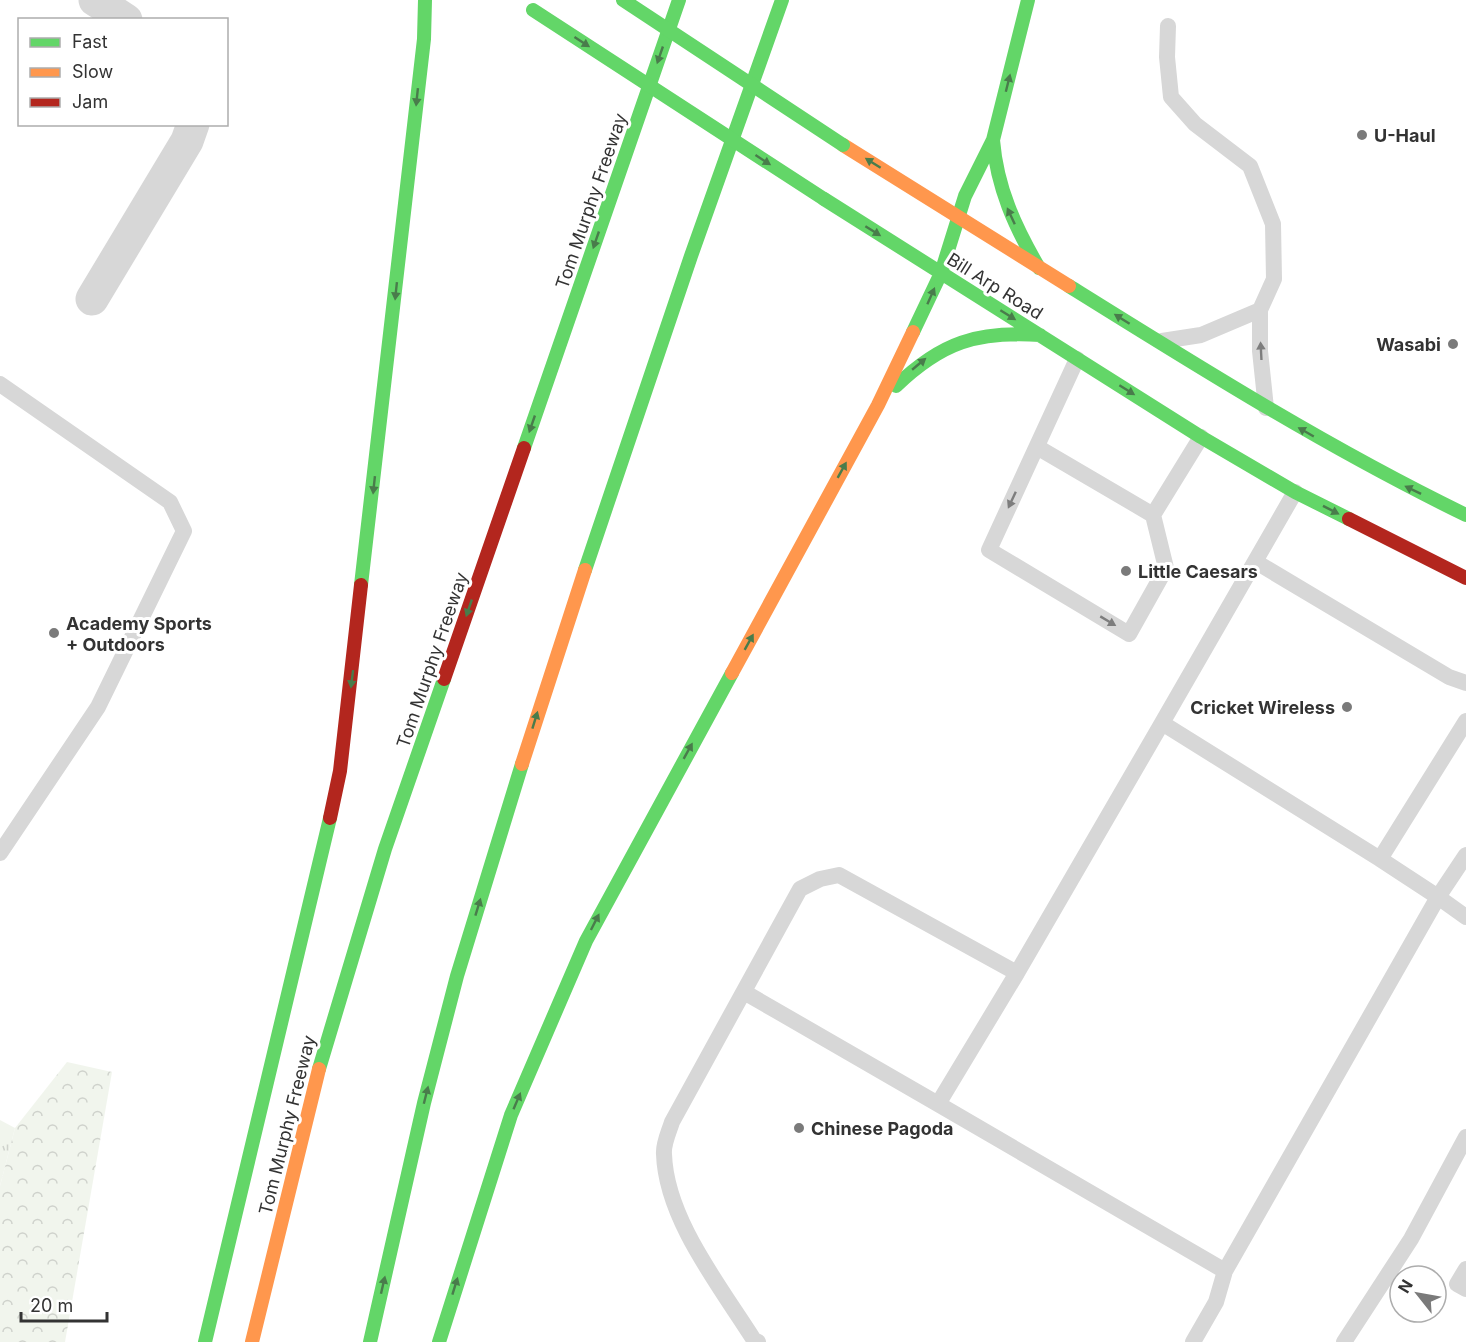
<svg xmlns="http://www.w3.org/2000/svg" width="1466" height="1342" viewBox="0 0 1466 1342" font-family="Inter,sans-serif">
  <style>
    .grass { fill: url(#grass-tufts) }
    .forest { fill: url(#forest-crowns) }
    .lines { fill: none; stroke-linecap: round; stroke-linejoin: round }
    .lane { stroke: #d7d7d7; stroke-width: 16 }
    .street { stroke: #d7d7d7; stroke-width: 33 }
    .fast { stroke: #63d668; stroke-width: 14 }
    .slow { stroke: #ff974d; stroke-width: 14 }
    .jam { stroke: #b3261e; stroke-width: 14 }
    .fast-bridge { stroke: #63d668; stroke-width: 14 }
    .oneway { fill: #497c4b }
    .oneway2 { fill: #7d7d7d }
    .poi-dot { fill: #7a7a7a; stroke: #fff; stroke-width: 2 }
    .labels { text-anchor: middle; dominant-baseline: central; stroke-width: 6; stroke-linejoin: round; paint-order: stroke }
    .poi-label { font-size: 18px; font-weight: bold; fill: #333; stroke: #fff; text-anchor: start }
    .street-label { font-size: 18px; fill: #333; stroke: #fff }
  </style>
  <defs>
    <pattern id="grass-tufts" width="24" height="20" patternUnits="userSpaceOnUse" patternTransform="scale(1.5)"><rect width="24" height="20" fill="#f1f5ed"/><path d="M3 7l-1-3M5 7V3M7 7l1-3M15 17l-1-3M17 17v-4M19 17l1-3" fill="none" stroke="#cfd2cc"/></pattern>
    <pattern id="forest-crowns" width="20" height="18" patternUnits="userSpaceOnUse" patternTransform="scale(1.5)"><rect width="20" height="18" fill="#f1f5ed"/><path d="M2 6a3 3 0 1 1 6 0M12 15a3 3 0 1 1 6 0" fill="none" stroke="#cfd2cc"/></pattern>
  </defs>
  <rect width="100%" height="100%" fill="#fff"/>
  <!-- grass -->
  <path class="grass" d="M0 1120 15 1128 0 1186Z"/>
  <!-- forest -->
  <path class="forest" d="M67 1062 112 1072 65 1342H0V1186L15 1128Z"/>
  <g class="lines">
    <!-- lane -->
    <path class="lane" d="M1168 26 1167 57 1171 97 1195 124 1250 166 1273 224 1274 279 1260 310
      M1162 341 1201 335 1260 310V351L1266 408
      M0 384 170 502 184 531 98 707 0 853
      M1037 447 1153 515 1166 568 1129 634 989 550 1077 359
      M1295 492 1162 723 1380 859 1466 721
      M1153 515 1201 437
      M1256 562 1449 677 1466 683
      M1380 859 1438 897 1466 855
      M1017 973 938 1104 1225 1271
      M744 992 938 1104
      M1466 1269 1457 1284 1466 1289
      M758 1342 754 1340C720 1286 666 1219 664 1154 663 1144 669 1132 672 1122L800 889 820 879 839 875 1017 973 1162 723
      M1193 1342 1216 1302 1225 1271 1438 897 1466 917
      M1344 1342 1411 1239 1466 1137"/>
    <!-- street -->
    <path class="street" d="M95 0 126 20
      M92 299 187 141 193 124"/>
    <!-- fast -->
    <path class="fast" d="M993 140C997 188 1015 227 1039 268
      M824 199 1201 437 1295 492 1349 519
      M1069 286C1199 367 1328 448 1466 515
      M913 332 941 273 965 196 993 140 1028 0
      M896 386C942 342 977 331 1040 335
      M524 448 679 0
      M585 570 691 256 782 0
      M361 585 424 39 425 0
      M319 1069 385 849 444 679
      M205 1342 330 818
      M370 1342 424 1103 457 976 522 764
      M439 1342 511 1115 586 941 732 673"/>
    <!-- slow -->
    <path class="slow" d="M843 145 1069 286
      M732 673 878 405 913 332
      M522 764 585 570
      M252 1342 319 1069"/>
    <!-- jam -->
    <path class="jam" d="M1349 519 1466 578
      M444 679 524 448
      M330 818 340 771 361 585"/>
    <!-- fast-bridge -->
    <path class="fast-bridge" d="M623 0 843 145
      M533 10 824 199"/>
  </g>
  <!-- one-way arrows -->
  <defs><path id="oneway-solid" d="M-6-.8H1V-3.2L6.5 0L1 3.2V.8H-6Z" transform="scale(1.5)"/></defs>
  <g class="oneway">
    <use href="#oneway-solid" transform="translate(582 42) rotate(33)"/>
    <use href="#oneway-solid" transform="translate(660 55) rotate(109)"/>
    <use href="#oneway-solid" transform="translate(1008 83) rotate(-76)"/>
    <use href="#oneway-solid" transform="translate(417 97) rotate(96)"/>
    <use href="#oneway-solid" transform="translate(763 160) rotate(33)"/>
    <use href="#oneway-solid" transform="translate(873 163) rotate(-148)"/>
    <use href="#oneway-solid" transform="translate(1011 216) rotate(-115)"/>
    <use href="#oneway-solid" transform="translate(873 231) rotate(32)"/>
    <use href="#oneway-solid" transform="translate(596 240) rotate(109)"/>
    <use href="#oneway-solid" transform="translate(396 291) rotate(96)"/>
    <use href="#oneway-solid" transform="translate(931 296) rotate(-66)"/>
    <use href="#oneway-solid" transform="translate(1008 315) rotate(32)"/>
    <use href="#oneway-solid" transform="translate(1122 319) rotate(-148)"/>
    <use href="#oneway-solid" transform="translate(919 364) rotate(-40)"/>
    <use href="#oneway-solid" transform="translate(1127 390) rotate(32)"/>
    <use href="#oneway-solid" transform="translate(532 424) rotate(109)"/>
    <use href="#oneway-solid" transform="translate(1306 432) rotate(-150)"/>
    <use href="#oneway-solid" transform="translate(842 470) rotate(-61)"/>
    <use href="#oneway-solid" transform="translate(374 485) rotate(96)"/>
    <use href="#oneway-solid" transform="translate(1413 490) rotate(-154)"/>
    <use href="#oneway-solid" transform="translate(1331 510) rotate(27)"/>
    <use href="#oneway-solid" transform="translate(469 608) rotate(109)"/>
    <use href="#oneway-solid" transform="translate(749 642) rotate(-61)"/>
    <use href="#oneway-solid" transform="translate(352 679) rotate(97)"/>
    <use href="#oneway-solid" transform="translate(535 720) rotate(-73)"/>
    <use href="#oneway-solid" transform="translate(688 751) rotate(-61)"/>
    <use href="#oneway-solid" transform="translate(478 907) rotate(-73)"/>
    <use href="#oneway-solid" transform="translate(595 922) rotate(-63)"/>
    <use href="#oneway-solid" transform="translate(426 1095) rotate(-76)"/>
    <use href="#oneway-solid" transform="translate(517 1101) rotate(-67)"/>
    <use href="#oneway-solid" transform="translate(383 1285) rotate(-77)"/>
    <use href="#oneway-solid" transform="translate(455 1286) rotate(-73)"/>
  </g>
  <g class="oneway2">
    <use href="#oneway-solid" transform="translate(1261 351) rotate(-93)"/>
    <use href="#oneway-solid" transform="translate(1012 500) rotate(115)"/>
    <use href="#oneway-solid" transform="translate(1108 621) rotate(31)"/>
  </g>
  <!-- markers -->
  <g class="poi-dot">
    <circle cx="1362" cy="135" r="6"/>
    <circle cx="1453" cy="344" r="6"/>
    <circle cx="1126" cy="571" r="6"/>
    <circle cx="54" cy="633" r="6"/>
    <circle cx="1347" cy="707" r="6"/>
    <circle cx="799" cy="1128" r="6"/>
  </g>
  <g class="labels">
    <!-- poi labels -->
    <g class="poi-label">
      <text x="1374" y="135">U-Haul</text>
      <text x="1441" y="344" text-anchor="end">Wasabi</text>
      <text x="1138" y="571">Little Caesars</text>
      <text x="66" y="623">Academy Sports<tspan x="66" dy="21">+ Outdoors</tspan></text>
      <text x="1335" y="707" text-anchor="end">Cricket Wireless</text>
      <text x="811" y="1128">Chinese Pagoda</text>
    </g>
    <!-- street labels -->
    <g class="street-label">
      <text transform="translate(591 201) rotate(-71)">Tom Murphy Freeway</text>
      <text transform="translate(995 286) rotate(32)">Bill Arp Road</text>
      <text transform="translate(432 660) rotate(-71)">Tom Murphy Freeway</text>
      <text transform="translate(287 1125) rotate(-76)">Tom Murphy Freeway</text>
    </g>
  </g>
  <!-- legend -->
  <rect x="18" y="18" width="210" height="108" fill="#ffffff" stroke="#adadad" stroke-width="1.5"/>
  <rect x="30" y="38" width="30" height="9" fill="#63d668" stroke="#adadad" stroke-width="1.5"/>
  <text x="72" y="48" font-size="18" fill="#333333">Fast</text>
  <rect x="30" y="68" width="30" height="9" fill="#ff974d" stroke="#adadad" stroke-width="1.5"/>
  <text x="72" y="78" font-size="18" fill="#333333">Slow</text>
  <rect x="30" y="98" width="30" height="9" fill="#b3261e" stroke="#adadad" stroke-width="1.5"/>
  <text x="72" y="108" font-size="18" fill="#333333">Jam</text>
  <!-- north arrow -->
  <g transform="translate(1418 1294) rotate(301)"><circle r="28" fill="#ffffff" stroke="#adadad" stroke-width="1.5"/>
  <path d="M0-4.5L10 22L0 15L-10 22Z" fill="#7a7a7a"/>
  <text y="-9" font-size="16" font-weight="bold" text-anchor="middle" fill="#333333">N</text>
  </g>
  <!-- scale -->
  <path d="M21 1312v9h86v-9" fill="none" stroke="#333333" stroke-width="3"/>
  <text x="30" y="1312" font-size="18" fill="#333333" stroke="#ffffff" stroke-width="4.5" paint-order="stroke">20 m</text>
</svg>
